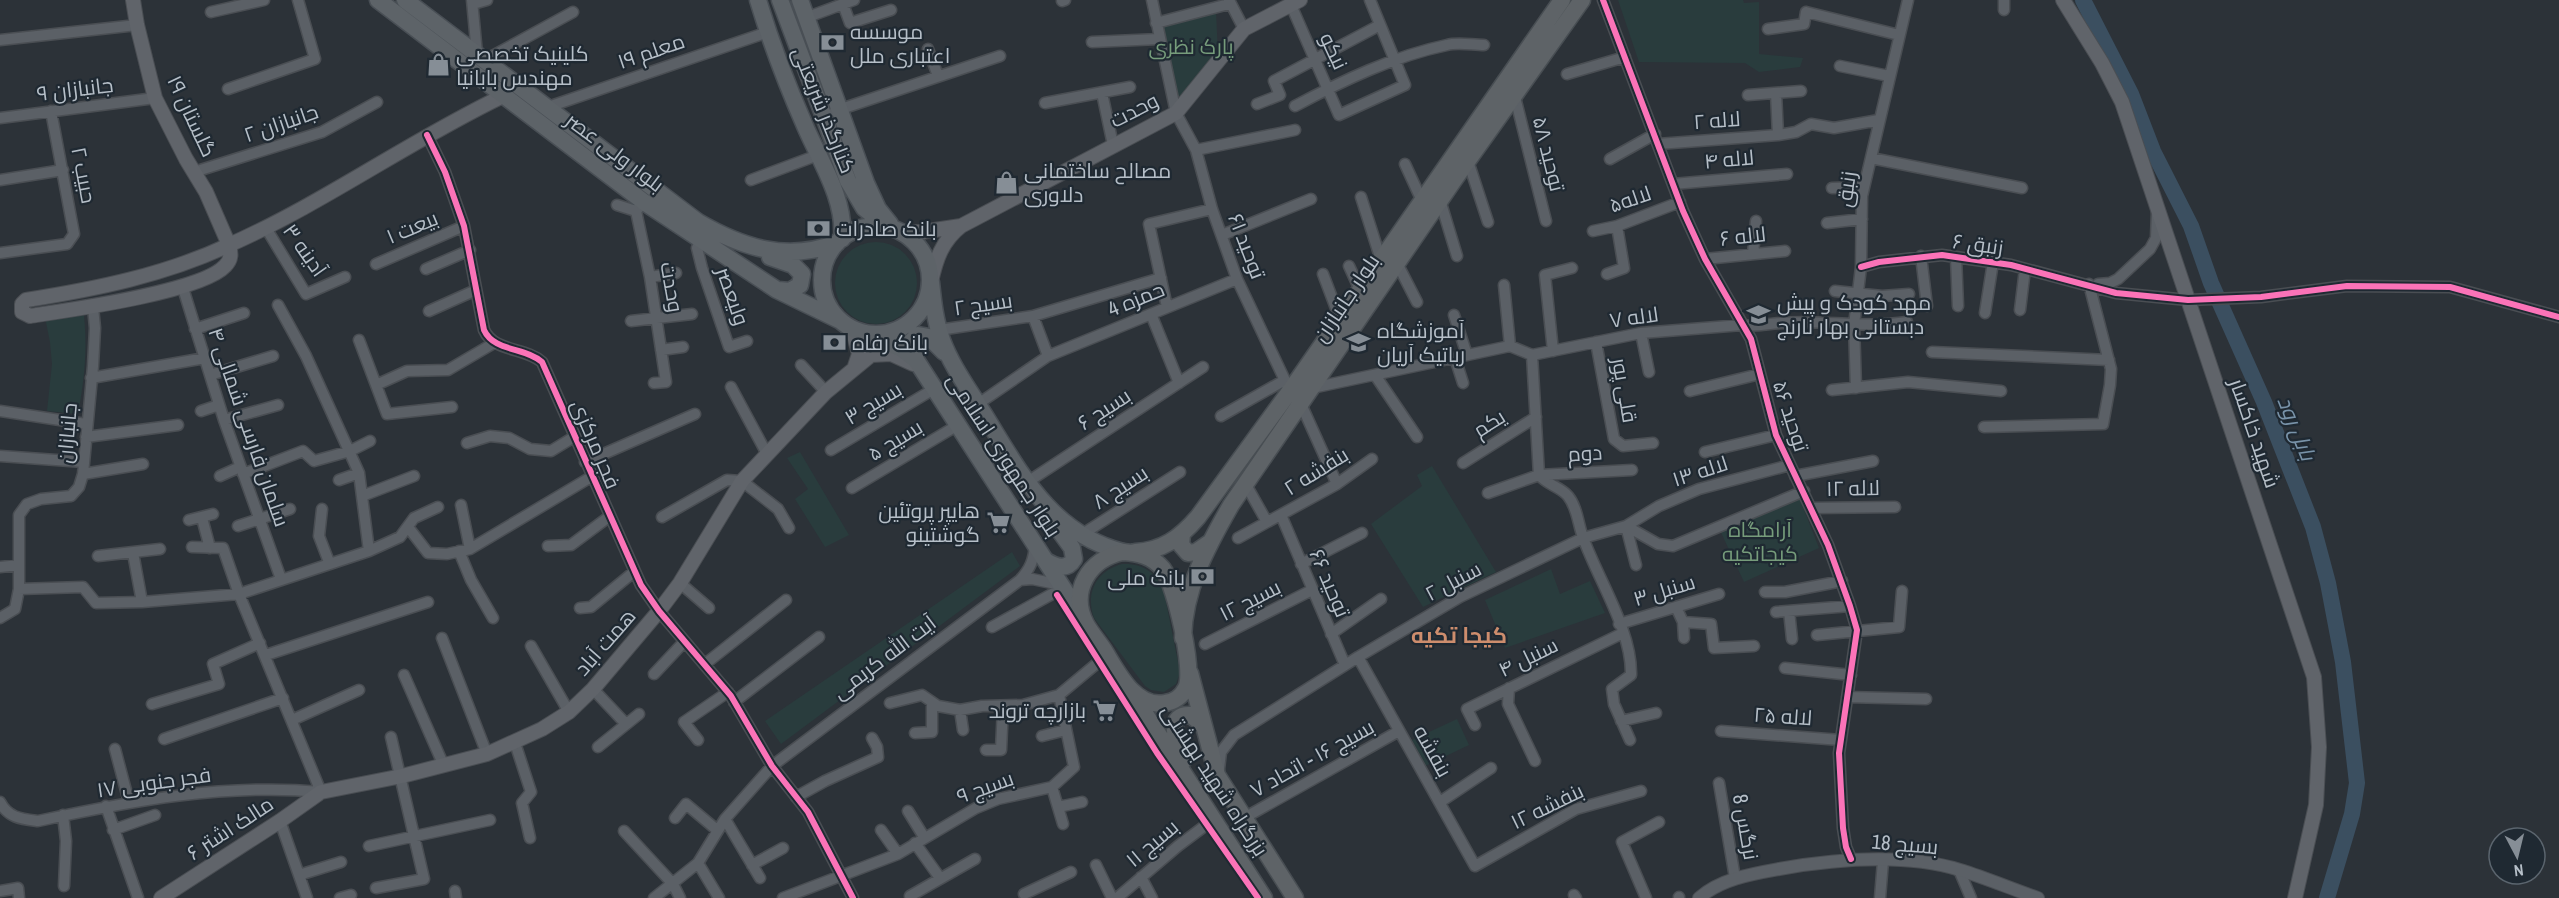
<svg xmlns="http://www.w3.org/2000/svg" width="2559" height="898" viewBox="0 0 2559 898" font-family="'Archivo Narrow',Cairo,sans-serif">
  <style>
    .green { fill: #293c3d }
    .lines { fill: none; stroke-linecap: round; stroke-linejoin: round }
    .river { stroke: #3b4f60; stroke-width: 16 }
    .minor-casing { stroke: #4a4e53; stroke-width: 13 }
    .tertiary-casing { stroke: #4a4e53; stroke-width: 14 }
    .secondary-casing { stroke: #4a4e53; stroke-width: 16 }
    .primary-casing { stroke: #494f55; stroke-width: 19 }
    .trunk-casing { stroke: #484e53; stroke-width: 19 }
    .minor { stroke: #5b6066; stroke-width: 10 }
    .tertiary { stroke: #5b6066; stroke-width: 12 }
    .secondary { stroke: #60646a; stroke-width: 14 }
    .primary { stroke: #5d6368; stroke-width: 16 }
    .trunk { stroke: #5e6367; stroke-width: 16 }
    .cycleway-casing { stroke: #1f2932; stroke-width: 10 }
    .cycleway { stroke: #fb73b8; stroke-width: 6 }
    .labels { text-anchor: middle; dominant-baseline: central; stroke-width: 4.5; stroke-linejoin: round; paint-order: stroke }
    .poi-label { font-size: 21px; fill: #b6bfc8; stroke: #1f2932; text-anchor: start }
    .park-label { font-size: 21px; fill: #769c7b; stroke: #1f2932 }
    .street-label { font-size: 21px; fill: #b6bfc8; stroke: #1f2932 }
    .water-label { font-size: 22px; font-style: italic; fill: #7993a9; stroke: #1f2932 }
    .neighbourhood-label { font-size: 22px; font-weight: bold; fill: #cd8d6d; stroke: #1f2932 }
  </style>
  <rect width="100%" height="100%" fill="#2c3238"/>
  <!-- green -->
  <path class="green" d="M1618 0H1743L1744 3 1759 2V54L1803 58 1800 67 1759 72 1745 63 1639 62Z
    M1216 11 1218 55 1180 96H1175L1159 26Z
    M835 283a41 41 0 1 1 82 0a41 41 0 1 1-82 0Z
    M83 307C88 344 85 377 78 414L47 411 52 364 50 342 45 317Z
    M800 452 849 535 825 547 795 499 808 489 787 458Z
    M1432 466 1496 572 1423 607 1371 524 1422 486 1417 475Z
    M1797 492 1819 548 1744 582 1718 526Z
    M1012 552 1020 566 781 744 765 721Z
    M1122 564C1143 563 1157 573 1164 592L1180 672 1176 684 1164 692 1151 690 1145 686 1094 618C1085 593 1096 571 1122 564Z
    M1551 569 1560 594 1590 581 1605 613 1505 648 1485 600Z
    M1457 719 1469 745 1425 766 1412 740Z"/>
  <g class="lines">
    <!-- river -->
    <path class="river" d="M2083 0 2131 94 2153 151 2191 226 2211 283 2264 402 2313 527 2328 583 2343 662 2357 783 2352 814 2327 898"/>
    <defs>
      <path id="minor" d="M472 0 477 54
        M1152 0 1176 113 1196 150 1212 209 1237 279 1290 391
        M1229 0 1244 29
        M1603 0 1683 211 1705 259 1751 339 1776 435 1828 545 1850 606 1857 630 1839 753 1843 828 1846 847 1851 859
        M2004 0V10
        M1062 1 1065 0
        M473 4 487 0
        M843 4 850 23 891 10
        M1291 5 1339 115 1405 85 1370 0
        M211 12 264 0
        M805 18 854 0
        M1156 23 1229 4
        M1768 29 1804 24 1806 12 1899 35
        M0 40 137 25
        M1092 42 1159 39
        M928 49 938 76
        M485 60 573 12
        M1840 66 1889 76
        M1567 74 1625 57
        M228 89 315 59 298 0
        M1102 93 1113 145
        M1776 93 1778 135
        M1748 95 1801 91
        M1515 97 1546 221
        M1045 103 1130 87
        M1257 104 1280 95 1274 81 1380 25
        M1295 106C1342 81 1394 56 1447 45 1458 42 1472 45 1484 45
        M548 107 768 32
        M835 111 1000 56
        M0 118 155 98
        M427 135 445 172 464 226 484 330C494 352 525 347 542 362L641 585 659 611 731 696 772 766 808 812 853 898
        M1658 144 1778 135 1796 132 1811 124 1834 128 1879 120
        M1196 150 1295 130
        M1871 158 2022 188
        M1610 159 1655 134
        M1468 161 1488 222
        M1405 164 1422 201
        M194 172 322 132 377 102
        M0 180 63 170
        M751 180 818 155
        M1673 184 1787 174
        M1832 188 1864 187
        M1361 197 1381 260
        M1440 200 1457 256
        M644 202 636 211 650 277 666 382 654 383
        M617 205 636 211
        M1827 223 1862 219
        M266 228 306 294 345 277
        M1593 231 1617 226 1680 202
        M1222 235 1311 199
        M702 241 697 248 702 268 729 347 747 341
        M0 253 67 244 74 234 51 111
        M1753 254 1756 221
        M1921 256 1927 306
        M1956 257 1958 306
        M1705 259 1785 251
        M1397 263 1417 302
        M376 264 464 226
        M1349 266 1360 290
        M1861 267 1879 262 1942 255 2011 265 2116 293 2188 300 2261 297 2347 286 2450 287 2559 317
        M426 269 470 250
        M1323 274 1340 319
        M1607 274 1624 268 1617 226
        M650 277 676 273
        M2098 284 2110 283 2118 279 2150 249 2156 238 2157 212
        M182 285 224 420 281 579
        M1504 285 1510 346
        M1835 291 1882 296 1909 294
        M278 305 306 356 359 473 369 551
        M1167 307 1149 224 1212 209
        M2020 310 2025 269
        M429 311 476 290
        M1985 313 1993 262
        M1151 314 1179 383
        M1454 315 1467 355
        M1033 316 1048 356
        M631 321 692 314
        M195 329 244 313
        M939 330 1033 316 1161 278
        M1641 333 1649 372
        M359 340 387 414 452 407
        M1596 342 1614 439 1623 446 1653 443
        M661 350 683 347
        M1553 351 1545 275 1572 268
        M1932 352 2109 360
        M1532 355 1641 333 1742 325C1756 327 1766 324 1780 323 1822 319 1863 329 1907 322
        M1532 355 1539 475
        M1455 358 1463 383
        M801 365 826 392
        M210 375 273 356
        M1375 375 1417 437
        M91 378 205 358
        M376 385 407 371 448 370 494 343
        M731 387 767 454
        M1312 388 1510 346 1532 355
        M1856 388 1854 325 1861 267 1862 196 1908 0
        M1832 390 1908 382 2001 391
        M1690 391 1760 374
        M978 404 1048 356 1237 279
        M1301 404 1337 484
        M0 411 86 424
        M201 411 219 405
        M1221 416 1285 380
        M224 420 278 405
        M1984 427 2103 424 2110 385 2111 369 2089 284
        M86 437 178 425
        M467 443 490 436 509 438 530 449 551 451 574 437
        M831 450 934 389
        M1705 452 1776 435
        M0 456 84 462
        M585 462 695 414
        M1463 463 1536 417
        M83 474 143 464
        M243 474 303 451 314 461 350 451 370 441
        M1539 475C1547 485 1561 487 1568 496 1578 508 1578 526 1584 540 1599 581 1632 631 1631 675L1612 689 1614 704 1630 740
        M220 476 240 467
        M1795 476 1873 461
        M339 480 359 473
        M1026 483 1203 367
        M1245 483 1267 522
        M852 488 958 425
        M1488 493 1539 475 1632 470
        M362 496 414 476
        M461 505 470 549
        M1812 508 1895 507
        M322 509 319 536 329 562
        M1281 515 1345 665
        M662 517 727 480 742 481 778 509 789 528
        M202 518 210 548
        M189 520 213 514
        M238 526 290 509
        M408 527 428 553 447 554 470 549 591 477
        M1081 535 1180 472
        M1238 538 1337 484 1372 459
        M548 546 571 545 610 516
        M459 551 471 580 493 618
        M133 553 142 602
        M98 556 160 549
        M1301 564 1362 533
        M1636 565 1626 526 1659 506 1699 489 1790 465
        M0 567 19 565
        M1020 580 1032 579 1061 585
        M680 583 709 608
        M19 589 83 587 96 603 142 602 239 594 369 551 400 537 414 518 438 507
        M1765 592H1785L1842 581
        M1676 607 1683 622 1684 638
        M580 608 591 607 635 571
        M1789 611 1792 639
        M1776 612 1850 606
        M0 618 15 609 19 589V515L27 504 41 499 71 496 79 487 83 474 93 366 95 328 93 307
        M1683 622 1711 624 1714 648 1754 646
        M1619 624 1719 594
        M992 627 1063 588
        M1331 634 1381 599
        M1817 635 1899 627 1902 591
        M442 638 487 754
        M1205 644 1312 590
        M531 646 569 712
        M266 655 428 602
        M1358 657 1475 866 1576 809 1641 791
        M705 664 786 600
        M1785 668 1851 675
        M654 674 684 642
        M404 675 444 766
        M1509 688 1508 704 1535 761
        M593 689 626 724
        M1847 697 1926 699
        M734 702 819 637
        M890 703 922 695 938 706 960 710 982 706 1023 705 1059 695 1107 655
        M152 704 219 684 213 664 260 643
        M960 710 963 730
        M292 720 359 690
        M1621 721 1656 713
        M1475 725 1467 709 1623 633
        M1721 731 1841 740
        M915 733 932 732V702
        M1042 736 1066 730
        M164 739 283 698
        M698 740 684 722 728 692
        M515 743 531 792 522 803 530 838
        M598 747 639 714
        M115 749 129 802
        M986 750H1001L1003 707
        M1219 769 1221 752 1234 735 1358 657 1460 597 1583 538 1626 526 1658 544 1673 546 1804 491
        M1719 783 1735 878
        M1052 787 1063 824
        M796 797 825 781 878 757 877 747 872 738
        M0 802C8 818 22 819 38 821 131 801 226 783 321 792L239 594 223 548 192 547
        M1440 802 1491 768
        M106 806 138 898
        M1058 807 1082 802
        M908 811 924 837
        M63 815 66 841 64 886
        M675 818 686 804 717 830
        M1244 818 1399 731
        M725 819 760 878
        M280 821 307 898
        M113 830 155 815
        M881 830 898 854
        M624 831 673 884 680 898
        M915 843 940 878
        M369 846 490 820
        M698 863 719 898
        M752 865 783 848
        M1096 865 1112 898
        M1959 870 1971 898
        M299 875 341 862
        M1141 877 1152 898
        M376 888 424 879 391 737
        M0 891 18 888 19 898
        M455 891 456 898
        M1024 894 1071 872
        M1574 895 1576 898
        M910 896 975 859
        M1679 897V898
        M340 898 351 895
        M654 898 698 863 725 819 772 766 1020 580C1030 569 1034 560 1035 545
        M783 898 898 854 976 808 998 799 1052 787 1074 767 1059 695
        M1117 898 1178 846 1214 819
        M1646 898 1622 842 1659 822
        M1880 898 1883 861"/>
      <path id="tertiary" d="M1699 898C1721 879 1751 874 1779 869 1836 859 1904 853 1960 870 1986 878 2012 889 2038 898"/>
      <path id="secondary" d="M133 0 137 25 155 98 186 159 206 192 229 245C324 203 409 141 503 96
        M2063 0 2102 63 2122 102 2314 677 2319 747 2316 805 2295 898
        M961 226 1176 113 1244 29 1300 0
        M900 232H921L961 226C942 241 936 259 931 282
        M229 245C231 253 232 259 225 266 201 292 69 310 30 316L22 312V304L26 300C96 289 165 275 229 245Z
        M852 328 859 354 855 366
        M161 898 280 821 321 792 402 776 487 754 542 729 569 712 593 689 659 611 680 583 742 481 826 392 871 355 891 354 913 364"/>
      <path id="primary" d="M378 0 644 202 777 290 839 320
        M405 0 698 222C743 248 787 262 837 243
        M758 0C771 43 787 85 805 126 820 161 846 200 842 239
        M780 0 848 181 864 208 889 228
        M800 0 866 183 878 209 890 224
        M822 280a54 54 0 1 1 108 0a54 54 0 1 1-108 0Z
        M770 257 793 265 802 274 800 285 790 291 778 290
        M931 282C933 301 935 321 942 340 951 365 968 388 982 411 1019 470 1049 533 1123 552
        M866 333 902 349 916 360 1083 619
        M916 360 910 343 918 335 929 337 944 352
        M1046 561C1056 567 1067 571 1074 559L1072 548 1051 519"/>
      <path id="trunk" d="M1182 534 1181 545 1188 553 1196 552 1209 543
        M1123 552C1139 553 1152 556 1163 569 1175 585 1195 671 1186 688 1182 696 1174 702 1165 703 1135 709 1117 671 1104 650 1098 641 1091 633 1086 624 1069 591 1089 559 1123 552Z
        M1135 552C1162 551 1180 538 1198 517L1290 391 1562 0
        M1183 638C1184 589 1207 547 1231 505L1454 180 1582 0
        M1190 673 1217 775 1295 898
        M1133 695 1264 898
        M1183 761C1179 747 1163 713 1191 715L1204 726"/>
    </defs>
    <!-- minor casing -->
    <use href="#minor" class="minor-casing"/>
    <!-- tertiary casing -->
    <use href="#tertiary" class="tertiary-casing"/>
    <!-- secondary casing -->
    <use href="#secondary" class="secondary-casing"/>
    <!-- primary casing -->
    <use href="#primary" class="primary-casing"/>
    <!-- trunk casing -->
    <use href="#trunk" class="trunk-casing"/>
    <!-- minor -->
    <use href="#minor" class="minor"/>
    <!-- tertiary -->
    <use href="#tertiary" class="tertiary"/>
    <!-- secondary -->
    <use href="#secondary" class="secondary"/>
    <!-- primary -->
    <use href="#primary" class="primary"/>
    <!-- trunk -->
    <use href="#trunk" class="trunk"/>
    <defs>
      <path id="cycleway" d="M1603 0 1683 211 1705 259 1751 339 1776 435 1828 545 1850 606 1857 630 1839 753 1843 828 1846 847 1851 859
        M427 135 445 172 464 226 484 330C494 352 525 347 542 362L641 585 659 611 731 696 772 766 808 812 853 898
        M1861 267 1879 262 1942 255 2011 265 2116 293 2188 300 2261 297 2347 286 2450 287 2559 317
        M1057 595 1157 753 1258 898"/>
    </defs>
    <!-- cycleway casing -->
    <use href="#cycleway" class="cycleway-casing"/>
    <!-- cycleway -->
    <use href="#cycleway" class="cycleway"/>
  </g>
  <!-- icons -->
  <defs>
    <symbol id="bank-bare" viewBox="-9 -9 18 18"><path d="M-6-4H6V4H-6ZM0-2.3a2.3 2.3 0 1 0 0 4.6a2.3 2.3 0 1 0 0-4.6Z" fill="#868e96" stroke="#1f2932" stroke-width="2.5" paint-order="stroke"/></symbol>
    <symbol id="shop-bare" viewBox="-9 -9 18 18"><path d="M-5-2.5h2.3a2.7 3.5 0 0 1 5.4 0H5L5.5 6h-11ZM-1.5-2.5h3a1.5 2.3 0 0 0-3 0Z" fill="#868e96" stroke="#1f2932" stroke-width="2.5" paint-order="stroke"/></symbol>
    <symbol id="school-bare" viewBox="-9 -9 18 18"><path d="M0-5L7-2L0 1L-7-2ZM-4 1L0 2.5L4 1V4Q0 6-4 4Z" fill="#868e96" stroke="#1f2932" stroke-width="2.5" paint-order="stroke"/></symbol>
    <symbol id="supermarket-bare" viewBox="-9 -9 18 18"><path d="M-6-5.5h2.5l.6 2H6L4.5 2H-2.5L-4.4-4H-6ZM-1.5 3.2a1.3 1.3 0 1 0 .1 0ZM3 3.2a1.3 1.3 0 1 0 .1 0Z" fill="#868e96" stroke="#1f2932" stroke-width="2.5" paint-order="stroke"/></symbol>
  </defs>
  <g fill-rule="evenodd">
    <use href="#bank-bare" x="816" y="26" width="33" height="33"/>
    <use href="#shop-bare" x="422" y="48" width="33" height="33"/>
    <use href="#shop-bare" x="990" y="166" width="33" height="33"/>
    <use href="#bank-bare" x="802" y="212" width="33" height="33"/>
    <use href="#school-bare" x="1742" y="298" width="33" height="33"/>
    <use href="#bank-bare" x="818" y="326" width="33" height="33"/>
    <use href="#school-bare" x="1342" y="326" width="33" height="33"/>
    <use href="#supermarket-bare" x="982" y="506" width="33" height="33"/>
    <use href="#bank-bare" x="1186" y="560" width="33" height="33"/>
    <use href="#supermarket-bare" x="1088" y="694" width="33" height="33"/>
  </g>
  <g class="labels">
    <!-- poi labels -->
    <g class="poi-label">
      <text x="850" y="31">موسسه<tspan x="850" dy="24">اعتباری ملل</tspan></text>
      <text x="456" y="53">کلینیک تخصصی<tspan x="456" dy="24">مهندس بابانیا</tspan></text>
      <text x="1024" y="170">مصالح ساختمانی<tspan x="1024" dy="24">دلاوری</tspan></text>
      <text x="836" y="228">بانک صادرات</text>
      <text x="1777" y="302">مهد کودک و پیش<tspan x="1777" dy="24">دبستانی بهار نارنج</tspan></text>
      <text x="1377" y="330">آموزشگاه<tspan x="1377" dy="24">رباتیک آریان</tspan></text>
      <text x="852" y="342">بانک رفاه</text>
      <text x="980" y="510" text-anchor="end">هایپر پروتئین<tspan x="980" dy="24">گوشتینو</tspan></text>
      <text x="1185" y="577" text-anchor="end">بانک ملی</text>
      <text x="1086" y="710" text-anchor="end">بازارچه تروند</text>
    </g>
    <!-- park labels -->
    <g class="park-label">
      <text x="1191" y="46">پارک نظری</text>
      <text x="1760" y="529">آرامگاه<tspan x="1760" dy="24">کیجاتکیه</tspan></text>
    </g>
    <!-- street labels -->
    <g class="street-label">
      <text transform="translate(651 51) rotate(-19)">معلم ۱۹</text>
      <text transform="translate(1334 51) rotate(65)">نیکو</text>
      <text transform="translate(75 89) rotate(-7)">جانبازان ۹</text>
      <text transform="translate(824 110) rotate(68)">کنارگذر شریعتی</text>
      <text transform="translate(1134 110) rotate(-27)">وحدت</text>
      <text transform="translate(192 116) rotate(65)">گلستان ۱۹</text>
      <text transform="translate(1717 120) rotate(-4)">لاله ۲</text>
      <text transform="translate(281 123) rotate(-19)">جانبازان ۲</text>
      <text transform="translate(615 152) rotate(37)">بلوار ولی عصر</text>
      <text transform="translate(1549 154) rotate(76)">توحید ۵۸</text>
      <text transform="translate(1729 159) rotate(-5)">لاله ۴</text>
      <text transform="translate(84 175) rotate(79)">حبیب ۲</text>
      <text transform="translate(1846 189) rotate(-82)">زنبق</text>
      <text transform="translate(1630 199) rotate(-19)">لاله۵</text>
      <text transform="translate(412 227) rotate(-23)">بیعت ۱</text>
      <text transform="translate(1743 236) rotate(-6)">لاله ۶</text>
      <text transform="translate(1978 244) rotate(8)">زنبق ۶</text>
      <text transform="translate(1247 246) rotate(69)">توحید ۶۱</text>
      <text transform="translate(305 250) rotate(55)">آدینه ۳</text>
      <text transform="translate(672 287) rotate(80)">وحدت</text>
      <text transform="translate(733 296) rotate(71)">ولیعصر</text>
      <text transform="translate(1346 298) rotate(-56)">بلوار جانبازان</text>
      <text transform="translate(1136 299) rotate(-22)">حمزه 4</text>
      <text transform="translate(983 304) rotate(-8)">بسیج ۲</text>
      <text transform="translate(1634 317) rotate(-8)">لاله ۷</text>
      <text transform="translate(1625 390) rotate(80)">قلی پور</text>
      <text transform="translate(873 403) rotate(-31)">بسیج ۳</text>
      <text transform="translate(1104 409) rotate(-33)">بسیج ۶</text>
      <text transform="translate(1791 416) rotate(72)">توحید ۵۶</text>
      <text transform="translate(1489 423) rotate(-32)">یکم</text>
      <text transform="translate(249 427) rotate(71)">سلمان فارسی شمالی ۴</text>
      <text transform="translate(67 433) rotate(-85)">جانبازان</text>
      <text transform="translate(2255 433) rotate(71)">شهید خاکسار</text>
      <text transform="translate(895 440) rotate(-31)">بسیج ۵</text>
      <text transform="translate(596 444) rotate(67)">فجر مرکزی</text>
      <text transform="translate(1585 453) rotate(-3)">دوم</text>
      <text transform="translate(1004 455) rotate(57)">بلوار جمهوری اسلامی</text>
      <text transform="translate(1316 471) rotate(-32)">بنفشه ۲</text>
      <text transform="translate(1700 471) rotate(-18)">لاله ۱۳</text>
      <text transform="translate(1120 487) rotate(-33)">بسیج ۸</text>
      <text transform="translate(1853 488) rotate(-1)">لاله ۱۲</text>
      <text transform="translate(1453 581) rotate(-28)">سنبل ۲</text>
      <text transform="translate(1330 583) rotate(67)">توحید ۶۶</text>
      <text transform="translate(1664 590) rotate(-17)">سنبل ۳</text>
      <text transform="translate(1250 600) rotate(-27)">بسیج ۱۲</text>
      <text transform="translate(605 642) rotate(-49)">همت آباد</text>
      <text transform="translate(884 657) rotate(-37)">آیت الله کریمی</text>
      <text transform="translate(1528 657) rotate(-26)">سنبل ۴</text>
      <text transform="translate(1783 716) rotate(4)">لاله ۲۵</text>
      <text transform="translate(1433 751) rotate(61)">بنفشه</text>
      <text transform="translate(1312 758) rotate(-29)">بسیج ۱۶ - اتحاد ۷</text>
      <text transform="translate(1215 780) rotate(57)">بزرگراه شهید بهشتی</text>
      <text transform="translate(154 782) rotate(-8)">فجر جنوبی ۱۷</text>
      <text transform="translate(985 787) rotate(-20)">بسیج ۹</text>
      <text transform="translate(1547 806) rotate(-26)">بنفشه ۱۲</text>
      <text transform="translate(1746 827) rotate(80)">نرگس 8</text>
      <text transform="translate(230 828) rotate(-33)">مالک اشتر ۶</text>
      <text transform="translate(1152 843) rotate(-40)">بسیج ۱۱</text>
      <text transform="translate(1905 844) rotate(5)">بسیج 18</text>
    </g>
    <!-- water labels -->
    <g class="water-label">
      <text transform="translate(2297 428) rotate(68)">بابل رود</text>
    </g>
    <!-- neighbourhood labels -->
    <g class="neighbourhood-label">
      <text x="1459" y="635">کیجا تکیه</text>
    </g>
  </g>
  <!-- north arrow -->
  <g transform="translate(2517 856) rotate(173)"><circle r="28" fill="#1f2932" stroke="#5b656e" stroke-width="1.5"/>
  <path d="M0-4.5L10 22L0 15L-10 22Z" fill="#868e96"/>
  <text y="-9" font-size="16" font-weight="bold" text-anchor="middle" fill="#b6bfc8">N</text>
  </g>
</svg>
